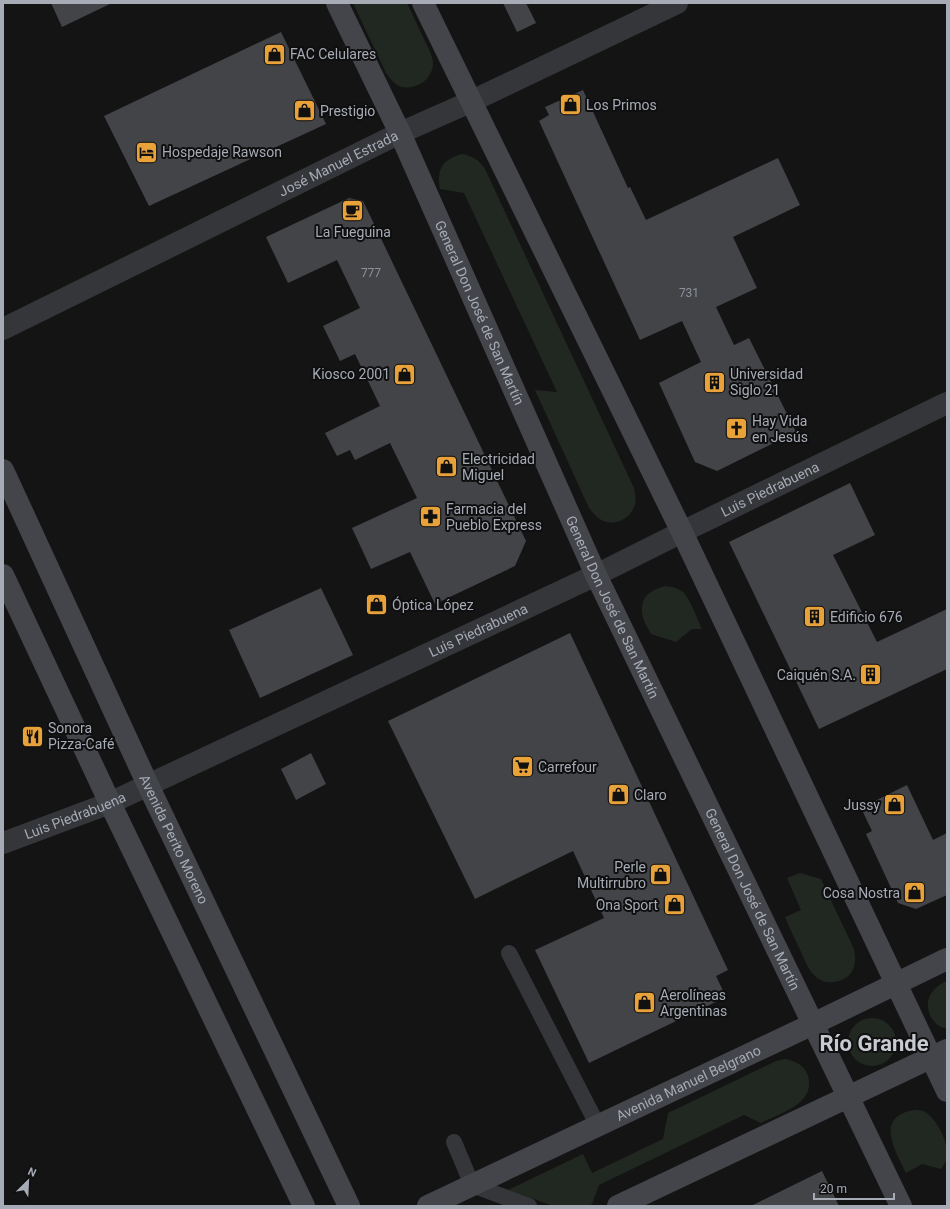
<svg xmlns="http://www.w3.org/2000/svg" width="950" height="1209" viewBox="0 0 950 1209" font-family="Roboto,sans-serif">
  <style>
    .green { fill: #202821 }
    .building { fill: #434448 }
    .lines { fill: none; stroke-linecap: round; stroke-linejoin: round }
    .lane { stroke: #35363a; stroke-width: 16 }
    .street { stroke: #35363a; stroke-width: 22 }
    .secondary { stroke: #43454a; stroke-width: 22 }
    .labels { text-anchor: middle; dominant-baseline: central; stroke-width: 4; stroke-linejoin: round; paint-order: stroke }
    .number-label { font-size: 12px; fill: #8d919a }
    .poi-label { font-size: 14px; fill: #a6abb5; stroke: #0f0f10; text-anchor: start }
    .street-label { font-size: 14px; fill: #a6abb5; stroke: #0f0f10 }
    .town-label { font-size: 22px; font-weight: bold; fill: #c7cad1; stroke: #0f0f10 }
  </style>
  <rect width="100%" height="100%" fill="#141415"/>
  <!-- green -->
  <path class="green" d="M353 3H407C413 15 418 27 424 39 427 46 432 54 433 62 434 79 415 92 399 86 393 83 390 78 386 73Z
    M462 154C473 156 479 160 485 169L634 488C635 495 637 501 634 507 630 519 615 526 603 521 597 518 593 513 589 508L535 390 557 392 464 193 440 189C436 169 443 159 462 154Z
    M666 586C672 587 678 588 683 592 691 600 697 619 702 629H692L676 642 651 634C647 627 642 619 642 611 641 595 653 589 666 586Z
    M800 873 821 879 854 949C856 959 856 970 847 977 837 984 823 985 814 975 808 969 805 961 802 954 796 942 790 929 785 917L801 910 787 878Z
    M947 981V1029C930 1026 921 1003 934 990 937 986 942 983 947 981Z
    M848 1042a24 24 0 1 1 48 0a24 24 0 1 1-48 0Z
    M785 1059C795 1061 805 1065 808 1076 816 1104 780 1113 761 1123L744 1115 599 1185 592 1204 588 1206H554L508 1190 583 1154 592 1173 663 1139 668 1113 776 1061Z
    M914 1110C917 1110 921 1110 923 1111 936 1116 950 1145 947 1158 946 1162 943 1166 941 1169L922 1164 906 1173C895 1150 874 1117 914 1110Z"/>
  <!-- building -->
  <path class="building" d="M51 3H112L62 27Z
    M503 3H526L536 23 517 32Z
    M281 32 326 124 149 206 104 116Z
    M583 90 628 188 630 187 646 220 778 158 800 205 733 237 757 288 716 307 734 345 749 338 796 432 717 471 695 462 659 383 701 362 682 321 640 340 539 121 549 115 545 107Z
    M349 198 363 201 526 541 515 566 435 604 410 552 371 569 352 528 417 498 390 443 355 460 350 450 337 456 325 433 380 406 355 354 340 361 323 326 360 308 337 260 288 283 266 237Z
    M850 483 875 535 833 555 877 642 947 609V669L819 729 729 542Z
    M321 588 353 655 260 698 229 630Z
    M570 633 728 970 716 976 726 997 589 1063 535 950 604 918 573 851 475 899 388 721Z
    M311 753 326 784 296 800 281 769Z
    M907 785 933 840 947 833V895L916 909 898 903 866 834 872 831 861 808Z
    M822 1171 839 1206H751Z"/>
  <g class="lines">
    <!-- lane -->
    <path class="lane" d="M509 953 598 1126
      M454 1142 472 1185 529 1206"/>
    <!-- street -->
    <g class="street">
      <path id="s1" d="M3 329 400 133 470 102 677 3"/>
      <path id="s2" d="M3 843 110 803 148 785 596 575 682 532 947 403"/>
    </g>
    <!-- secondary -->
    <g class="secondary">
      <path id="s3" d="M337 3 400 133 596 575 901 1206"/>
      <path d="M423 3 682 532 947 1091"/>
      <path id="s4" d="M3 470 148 785 349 1206"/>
      <path d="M3 575 110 803 304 1206"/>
      <path id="s5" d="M428 1206 813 1024 947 959"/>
      <path d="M618 1206 947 1050"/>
    </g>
  </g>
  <!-- icons -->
  <defs>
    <symbol id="shop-square" viewBox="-11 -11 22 22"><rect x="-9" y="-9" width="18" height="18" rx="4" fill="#e8a239" stroke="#0f0f10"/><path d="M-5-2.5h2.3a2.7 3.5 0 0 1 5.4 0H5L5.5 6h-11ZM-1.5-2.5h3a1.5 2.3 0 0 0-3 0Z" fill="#111"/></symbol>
    <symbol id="hotel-square" viewBox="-11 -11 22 22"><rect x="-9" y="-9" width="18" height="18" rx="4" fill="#e8a239" stroke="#0f0f10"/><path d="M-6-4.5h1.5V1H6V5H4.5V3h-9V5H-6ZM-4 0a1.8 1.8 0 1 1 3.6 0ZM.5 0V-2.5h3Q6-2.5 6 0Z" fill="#111"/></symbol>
    <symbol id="cafe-square" viewBox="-11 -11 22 22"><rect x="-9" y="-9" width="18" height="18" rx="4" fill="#e8a239" stroke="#0f0f10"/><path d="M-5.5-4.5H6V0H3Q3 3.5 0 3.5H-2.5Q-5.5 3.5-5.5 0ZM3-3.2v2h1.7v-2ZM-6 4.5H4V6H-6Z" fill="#111"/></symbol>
    <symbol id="building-square" viewBox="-11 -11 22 22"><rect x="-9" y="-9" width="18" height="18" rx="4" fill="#e8a239" stroke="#0f0f10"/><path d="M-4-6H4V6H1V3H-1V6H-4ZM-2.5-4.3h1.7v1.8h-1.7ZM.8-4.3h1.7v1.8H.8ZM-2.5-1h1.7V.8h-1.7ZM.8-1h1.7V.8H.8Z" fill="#111"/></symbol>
    <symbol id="church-square" viewBox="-11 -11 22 22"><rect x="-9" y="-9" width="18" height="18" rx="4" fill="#e8a239" stroke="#0f0f10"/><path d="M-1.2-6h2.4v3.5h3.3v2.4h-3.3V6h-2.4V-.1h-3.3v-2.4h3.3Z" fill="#111"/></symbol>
    <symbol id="pharmacy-square" viewBox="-11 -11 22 22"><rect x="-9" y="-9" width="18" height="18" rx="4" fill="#e8a239" stroke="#0f0f10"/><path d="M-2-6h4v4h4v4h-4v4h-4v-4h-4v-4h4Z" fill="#111"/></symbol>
    <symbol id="restaurant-square" viewBox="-11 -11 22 22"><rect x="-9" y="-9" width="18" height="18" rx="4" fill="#e8a239" stroke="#0f0f10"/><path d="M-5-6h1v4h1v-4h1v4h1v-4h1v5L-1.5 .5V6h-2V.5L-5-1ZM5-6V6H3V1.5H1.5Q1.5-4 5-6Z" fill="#111"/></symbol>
    <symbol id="supermarket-square" viewBox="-11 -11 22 22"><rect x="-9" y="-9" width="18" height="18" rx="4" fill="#e8a239" stroke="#0f0f10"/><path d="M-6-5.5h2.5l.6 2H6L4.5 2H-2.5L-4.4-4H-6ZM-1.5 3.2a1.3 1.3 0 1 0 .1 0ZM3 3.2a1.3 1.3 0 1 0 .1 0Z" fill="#111"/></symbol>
  </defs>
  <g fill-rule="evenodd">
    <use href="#shop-square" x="262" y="42" width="25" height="25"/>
    <use href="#shop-square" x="558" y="92" width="25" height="25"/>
    <use href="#shop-square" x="292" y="98" width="25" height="25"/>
    <use href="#hotel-square" x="134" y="140" width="25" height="25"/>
    <use href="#cafe-square" x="340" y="198" width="25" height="25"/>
    <use href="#shop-square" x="392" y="362" width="25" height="25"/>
    <use href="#building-square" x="702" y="370" width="25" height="25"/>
    <use href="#church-square" x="724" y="416" width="25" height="25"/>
    <use href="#shop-square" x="434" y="454" width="25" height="25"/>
    <use href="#pharmacy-square" x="418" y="504" width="25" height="25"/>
    <use href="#shop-square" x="364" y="592" width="25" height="25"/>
    <use href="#building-square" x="802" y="604" width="25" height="25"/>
    <use href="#building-square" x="858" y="662" width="25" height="25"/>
    <use href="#restaurant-square" x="20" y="724" width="25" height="25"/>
    <use href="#supermarket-square" x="510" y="754" width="25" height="25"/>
    <use href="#shop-square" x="606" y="782" width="25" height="25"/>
    <use href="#shop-square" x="882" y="792" width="25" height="25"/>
    <use href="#shop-square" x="648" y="862" width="25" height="25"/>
    <use href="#shop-square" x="902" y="880" width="25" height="25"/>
    <use href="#shop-square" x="662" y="892" width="25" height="25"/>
    <use href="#shop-square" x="632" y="990" width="25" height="25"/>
  </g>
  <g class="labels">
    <!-- number labels -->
    <g class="number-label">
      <text x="371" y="273">777</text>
      <text x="689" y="293">731</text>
    </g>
    <!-- poi labels -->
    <g class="poi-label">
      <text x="290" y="54">FAC Celulares</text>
      <text x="586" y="105">Los Primos</text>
      <text x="320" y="111">Prestigio</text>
      <text x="162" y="152">Hospedaje Rawson</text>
      <text x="353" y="232" text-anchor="middle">La Fueguina</text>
      <text x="390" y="374" text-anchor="end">Kiosco 2001</text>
      <text x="730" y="374">Universidad<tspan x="730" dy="16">Siglo 21</tspan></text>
      <text x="752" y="421">Hay Vida<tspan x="752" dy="16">en Jesús</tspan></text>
      <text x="462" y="459">Electricidad<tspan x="462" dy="16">Miguel</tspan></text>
      <text x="446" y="509">Farmacia del<tspan x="446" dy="16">Pueblo Express</tspan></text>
      <text x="392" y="605">Óptica López</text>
      <text x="830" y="617">Edificio 676</text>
      <text x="856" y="675" text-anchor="end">Caiquén S.A.</text>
      <text x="48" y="728">Sonora<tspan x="48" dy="16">Pizza-Café</tspan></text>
      <text x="538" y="767">Carrefour</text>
      <text x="634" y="795">Claro</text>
      <text x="880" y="805" text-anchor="end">Jussy</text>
      <text x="646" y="867" text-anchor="end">Perle<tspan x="646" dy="16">Multirrubro</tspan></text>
      <text x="900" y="893" text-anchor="end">Cosa Nostra</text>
      <text x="658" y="905" text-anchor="end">Ona Sport</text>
      <text x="660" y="995">Aerolíneas<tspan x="660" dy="16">Argentinas</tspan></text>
    </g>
    <!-- street labels -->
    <g class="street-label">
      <text stroke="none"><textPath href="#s1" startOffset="374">José Manuel Estrada</textPath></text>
      <text stroke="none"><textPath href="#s3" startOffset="341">General Don José de San Martín</textPath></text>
      <text stroke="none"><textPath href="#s2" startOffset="845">Luis Piedrabuena</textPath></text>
      <text stroke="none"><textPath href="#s3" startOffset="664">General Don José de San Martín</textPath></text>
      <text stroke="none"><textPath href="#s2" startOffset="521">Luis Piedrabuena</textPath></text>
      <text stroke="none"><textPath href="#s2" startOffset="77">Luis Piedrabuena</textPath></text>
      <text stroke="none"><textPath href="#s4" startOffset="407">Avenida Perito Moreno</textPath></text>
      <text stroke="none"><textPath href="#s3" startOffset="988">General Don José de San Martín</textPath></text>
      <text stroke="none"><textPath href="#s5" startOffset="288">Avenida Manuel Belgrano</textPath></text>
    </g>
    <!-- town labels -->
    <g class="town-label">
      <text x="874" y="1043">Río Grande</text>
    </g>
  </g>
  <!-- border -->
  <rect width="950" height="1209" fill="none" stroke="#a6abb5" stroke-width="8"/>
  <!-- north arrow -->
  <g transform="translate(28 1181) rotate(24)" stroke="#0f0f10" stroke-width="3" paint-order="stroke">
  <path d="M0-3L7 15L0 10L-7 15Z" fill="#a6abb5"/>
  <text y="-6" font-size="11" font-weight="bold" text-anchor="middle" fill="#a6abb5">N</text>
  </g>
  <!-- scale -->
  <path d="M814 1193v6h80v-6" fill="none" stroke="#a6abb5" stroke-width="2"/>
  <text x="820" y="1193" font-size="12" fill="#a6abb5" stroke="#0f0f10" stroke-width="3" paint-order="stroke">20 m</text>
</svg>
